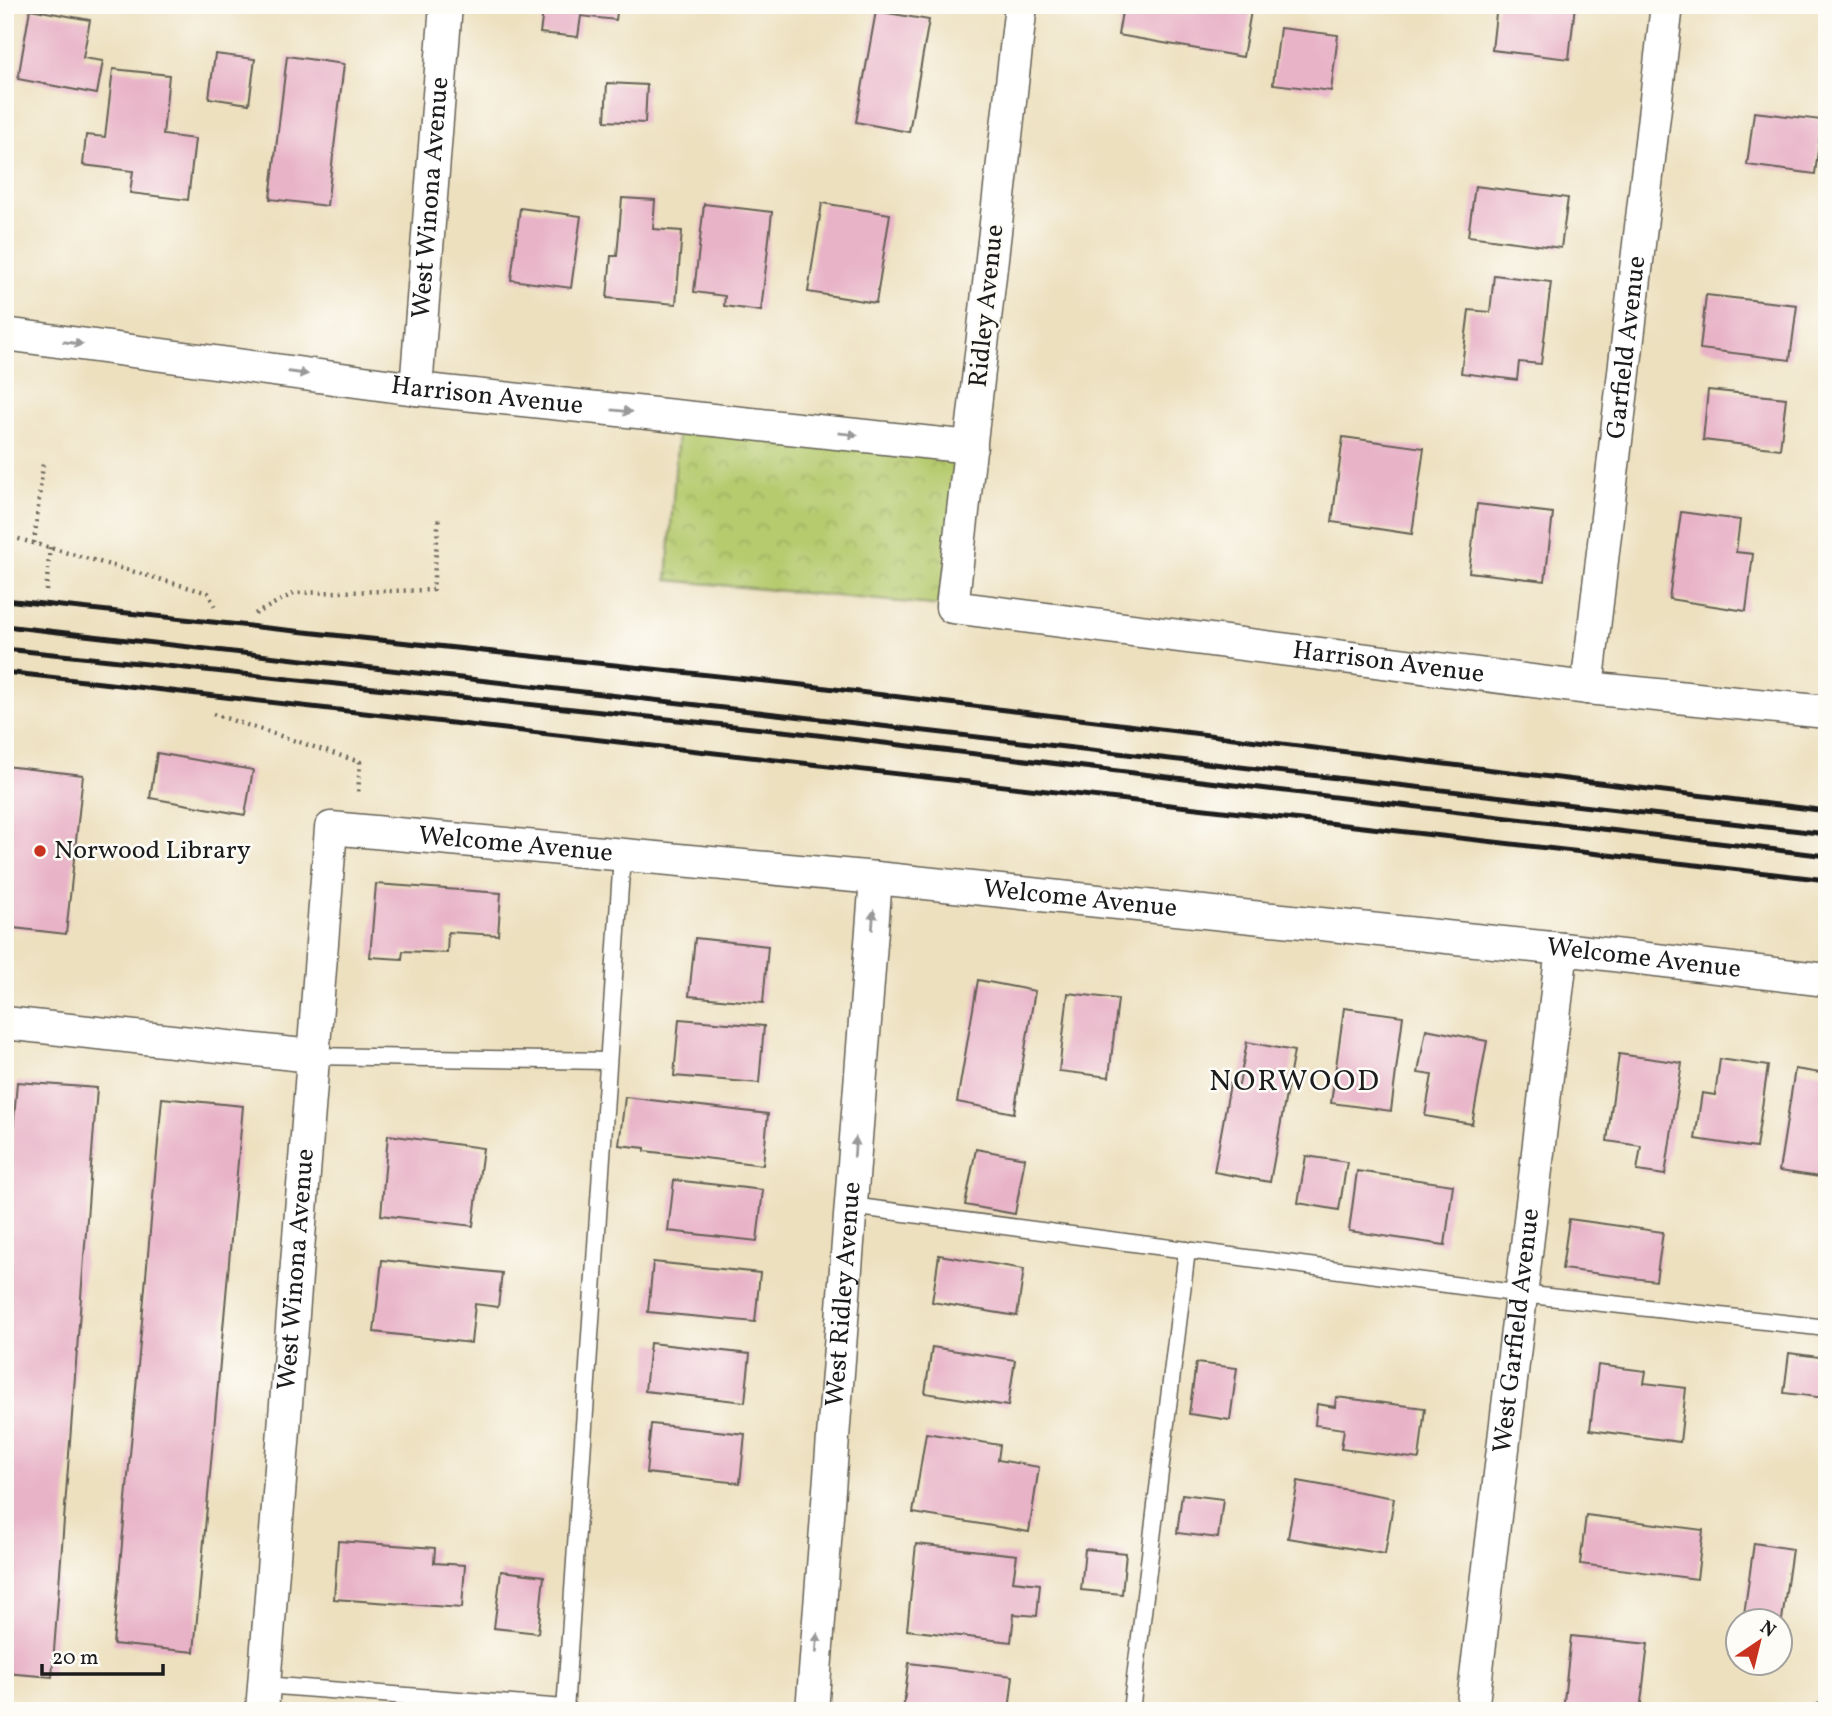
<svg xmlns="http://www.w3.org/2000/svg" width="1832" height="1716" viewBox="0 0 1832 1716" font-family="Vollkorn,serif">
  <style>
    .park { fill: url(#park-crowns); stroke: #697345; stroke-width: 2 }
    .building { fill: #e8b3c7 }
    .lines { fill: none; stroke-linecap: round; stroke-linejoin: round }
    .service-casing { stroke: #656155; stroke-width: 19 }
    .minor-casing { stroke: #656155; stroke-width: 35 }
    .path { stroke: #656155; stroke-width: 4.5; stroke-dasharray: 2 5; stroke-linecap: butt }
    .service { stroke: #fff; stroke-width: 16 }
    .minor { stroke: #fff; stroke-width: 32 }
    .rail { stroke: #1c1c1c; stroke-width: 5 }
    .oneway { fill: #999 }
    .poi-dot { fill: #c8321e; stroke: #fdfcf7; stroke-width: 2.5 }
    .labels { text-anchor: middle; dominant-baseline: central; stroke-width: 5; stroke-linejoin: round; paint-order: stroke }
    .street-label { font-size: 26px; fill: #1c1c1c; stroke: #fdfcf7 }
    .poi-label { font-size: 26px; fill: #1c1c1c; stroke: #fdfcf7; text-anchor: start }
    .quarter-label { font-size: 30px; letter-spacing: 2px; fill: #1c1c1c; stroke: #fdfcf7 }
  </style>
  <defs>
    <pattern id="park-crowns" width="20" height="18" patternUnits="userSpaceOnUse" patternTransform="scale(1.75)"><rect width="20" height="18" fill="#b6ca6e"/><path d="M2 6a3 3 0 1 1 6 0M12 15a3 3 0 1 1 6 0" fill="none" stroke="#9cad5f"/></pattern>
  </defs>
  <rect width="100%" height="100%" fill="#fdfcf7"/>
  <filter id="ink" filterUnits="userSpaceOnUse"><feTurbulence type="fractalNoise" baseFrequency=".0143" numOctaves="2"/><feDisplacementMap in="SourceGraphic" scale="14" xChannelSelector="R" yChannelSelector="G"/><feConvolveMatrix kernelMatrix="1 2 1 2 8 2 1 2 1" color-interpolation-filters="sRGB"/></filter>
  <filter id="wash" filterUnits="userSpaceOnUse"><feTurbulence type="fractalNoise" baseFrequency=".00686" numOctaves="4" result="noise"/><feDisplacementMap in="SourceGraphic" scale="28" xChannelSelector="R" yChannelSelector="G"/><feGaussianBlur stdDeviation="1.57" result="paint"/><feColorMatrix in="noise" values="0 0 0 0 0 0 0 0 0 0 0 0 0 0 0 0 0 1.4 0 .05"/><feComposite in="paint" operator="in"/></filter>
  <g filter="url(#wash)">
    <rect width="100%" height="100%" fill="#ede0bf"/>
    <!-- park -->
    <path class="park" d="M679 417 971 447 952 607 667 580Z"/>
    <g id="blocks">
      <!-- building -->
      <path class="building" d="M544 5H618L616 20 581 16 578 37 540 33Z
        M1145 5H1252L1243 57 1118 35 1123 6 1144 9Z
        M1497 5H1575L1569 59 1492 50Z
        M30 9 90 20 83 58 103 61 97 94 18 79Z
        M876 11 929 20 909 132 856 122Z
        M1280 28 1338 35 1331 91 1273 84Z
        M215 54 255 59 249 104 209 98Z
        M287 56 344 64 327 206 270 199Z
        M113 69 169 75 163 135 195 139 188 200 130 193 133 171 83 165 86 135 105 137Z
        M607 83 647 85 645 123 605 121Z
        M1754 112 1822 120 1815 174 1747 165Z
        M1475 186 1568 198 1561 248 1468 236Z
        M622 198 655 200 653 229 682 231 676 304 607 298 611 256H617Z
        M822 203 890 214 876 303 808 292Z
        M704 204 772 212 761 311 724 306 725 296 694 292Z
        M520 208 581 216 571 288 511 280Z
        M1494 275 1551 282 1541 364 1519 362 1517 380 1461 373 1469 310 1490 312Z
        M1706 295 1797 305 1790 360 1700 349Z
        M1708 390 1786 398 1780 449 1703 440Z
        M1343 437 1424 448 1412 534 1332 522Z
        M1477 504 1553 513 1545 581 1469 572Z
        M1681 512 1740 520 1736 552 1753 554 1746 611 1669 599Z
        M157 753 253 770 245 815 150 798Z
        M5 766 83 775 66 934 5 927Z
        M376 884 501 893 498 935 448 932 447 953 403 951 402 959 370 957Z
        M695 938 768 946 763 1003 689 996Z
        M978 980 1035 991 1014 1113 957 1102Z
        M1068 993 1118 999 1109 1077 1059 1071Z
        M1344 1008 1403 1016 1391 1111 1331 1103Z
        M679 1019 764 1026 759 1083 674 1076Z
        M1426 1029 1487 1041 1472 1124 1425 1116 1432 1075 1418 1073Z
        M1247 1042 1294 1051 1270 1182 1214 1172 1230 1084 1239 1085Z
        M1619 1054 1682 1063 1665 1175 1637 1171 1641 1146 1607 1141Z
        M1720 1059 1768 1066 1756 1148 1695 1139 1702 1093 1715 1095Z
        M1795 1069 1827 1074V1178L1779 1171Z
        M17 1082 97 1088 52 1677 5 1673V1231Z
        M625 1097 768 1114 763 1165 645 1151V1148L619 1145Z
        M162 1098 243 1106 194 1652 113 1644Z
        M388 1135 483 1148 473 1226 381 1215Z
        M976 1149 1025 1158 1015 1214 965 1205Z
        M1306 1156 1347 1162 1339 1210 1298 1203Z
        M1357 1171 1453 1185 1445 1245 1349 1231Z
        M674 1180 763 1190 757 1241 668 1231Z
        M1569 1219 1663 1232 1656 1281 1562 1269Z
        M939 1255 1024 1269 1017 1316 932 1302Z
        M382 1260 502 1273 498 1307 475 1304 471 1343 374 1332Z
        M653 1262 760 1273 755 1322 648 1312Z
        M650 1343 750 1354 745 1402 645 1391Z
        M932 1347 1015 1360 1008 1406 925 1393Z
        M1789 1353 1827 1358 1825 1398 1784 1393Z
        M1196 1363 1237 1368 1230 1420 1189 1414Z
        M1598 1365 1646 1371 1644 1383 1686 1388 1680 1442 1590 1430Z
        M1336 1397 1425 1408 1419 1459 1341 1449 1344 1429 1315 1425 1317 1404 1335 1407Z
        M651 1424 745 1434 740 1483 646 1473Z
        M926 1433 1000 1445 998 1460 1039 1467 1029 1532 913 1513Z
        M1298 1481 1394 1498 1385 1554 1288 1538Z
        M1182 1494 1223 1499 1218 1538 1177 1533Z
        M1586 1515 1703 1530 1697 1579 1580 1564Z
        M338 1541 435 1548 434 1563 465 1565 462 1608 334 1599Z
        M1754 1543 1792 1549 1781 1627 1780 1622H1743Z
        M916 1544 1017 1555 1013 1581 1040 1584 1037 1616 1014 1614 1011 1642 907 1630Z
        M1085 1549 1126 1553 1122 1594 1081 1590Z
        M501 1571 544 1576 538 1633 494 1628Z
        M1571 1636 1648 1644 1640 1711H1563Z
        M909 1663 1013 1676 1009 1711H903Z"/>
    </g>
  </g>
  <g filter="url(#ink)">
    <use href="#blocks" fill-opacity="0" stroke="#656155" stroke-width="2"/>
    <g class="lines">
      <defs>
        <path id="service" d="M312 1056 608 1061
          M851 1206 1522 1294 1827 1328
          M264 1685 565 1708
          M565 1711 622 856
          M1131 1711 1187 1250
          M1822 1711 1827 1709"/>
        <g id="minor">
          <path id="s1" d="M1021 5 952 607 1587 688 1827 712"/>
          <path id="s2" d="M5 334 416 389 971 447"/>
          <path id="s3" d="M416 389 446 5"/>
          <path id="s4" d="M1587 688 1667 5"/>
          <path d="M5 1023 312 1056"/>
          <path id="s5" d="M262 1711 331 828 876 878 1562 949 1827 980"/>
          <path id="s6" d="M812 1711 876 878"/>
          <path id="s7" d="M1472 1711 1562 949"/>
        </g>
      </defs>
      <!-- service casing -->
      <use href="#service" class="service-casing"/>
      <!-- minor casing -->
      <use href="#minor" class="minor-casing"/>
      <!-- path -->
      <path class="path" d="M5 535 208 593 217 610
        M34 543 43 464
        M46 591 50 547
        M255 614 294 593 433 590 439 515
        M213 714 360 762 358 795"/>
      <!-- service -->
      <use href="#service" class="service"/>
      <!-- minor -->
      <use href="#minor" class="minor"/>
      <!-- rail -->
      <path class="rail" d="M5 600 794 684 1827 811
        M5 626 1827 834
        M5 649 792 732 1827 856
        M5 672 1827 880"/>
    </g>
    <!-- one-way arrows -->
    <defs><path id="oneway-solid" d="M-6-.8H1V-3.2L6.5 0L1 3.2V.8H-6Z" transform="scale(1.75)"/></defs>
    <g class="oneway">
      <use href="#oneway-solid" transform="translate(73 343) rotate(8)"/>
      <use href="#oneway-solid" transform="translate(298 373) rotate(8)"/>
      <use href="#oneway-solid" transform="translate(622 411) rotate(6)"/>
      <use href="#oneway-solid" transform="translate(848 434) rotate(6)"/>
      <use href="#oneway-solid" transform="translate(873 920) rotate(-86)"/>
      <use href="#oneway-solid" transform="translate(855 1147) rotate(-86)"/>
      <use href="#oneway-solid" transform="translate(817 1643) rotate(-86)"/>
    </g>
  </g>
  <!-- markers -->
  <circle class="poi-dot" cx="40" cy="851" r="7"/>
  <g class="labels">
    <!-- street labels -->
    <g class="street-label">
      <text stroke="none"><textPath href="#s3" startOffset="192">West Winona Avenue</textPath></text>
      <text transform="translate(987 306) rotate(-84)">Ridley Avenue</text>
      <text stroke="none"><textPath href="#s4" startOffset="343">Garfield Avenue</textPath></text>
      <text stroke="none"><textPath href="#s2" startOffset="486">Harrison Avenue</textPath></text>
      <text stroke="none"><textPath href="#s1" startOffset="1046">Harrison Avenue</textPath></text>
      <text stroke="none"><textPath href="#s5" startOffset="1071">Welcome Avenue</textPath></text>
      <text stroke="none"><textPath href="#s5" startOffset="1638">Welcome Avenue</textPath></text>
      <text stroke="none"><textPath href="#s5" startOffset="2205">Welcome Avenue</textPath></text>
      <text stroke="none"><textPath href="#s5" startOffset="443">West Winona Avenue</textPath></text>
      <text stroke="none"><textPath href="#s6" startOffset="418">West Ridley Avenue</textPath></text>
      <text stroke="none"><textPath href="#s7" startOffset="383">West Garfield Avenue</textPath></text>
    </g>
    <!-- poi labels -->
    <g class="poi-label">
      <text x="54" y="851">Norwood Library</text>
    </g>
    <!-- quarter labels -->
    <g class="quarter-label">
      <text x="1295" y="1082">NORWOOD</text>
    </g>
  </g>
  <!-- margin -->
  <rect width="1832" height="1716" fill="none" stroke="#fdfcf7" stroke-width="28"/>
  <!-- north arrow -->
  <g transform="translate(1759 1642) rotate(35)"><circle r="33" fill="#fdfcf7" stroke="#a3a29f" stroke-width="2"/>
  <path d="M0-5L12 26L0 18L-12 26Z" fill="#c8321e"/>
  <text y="-10" font-size="19" font-weight="bold" text-anchor="middle" fill="#1c1c1c">N</text>
  </g>
  <!-- scale -->
  <path d="M42 1664v10h121v-10" fill="none" stroke="#1c1c1c" stroke-width="3.5"/>
  <text x="52" y="1664" font-size="21" fill="#1c1c1c" stroke="#fdfcf7" stroke-width="5" paint-order="stroke">20 m</text>
</svg>
